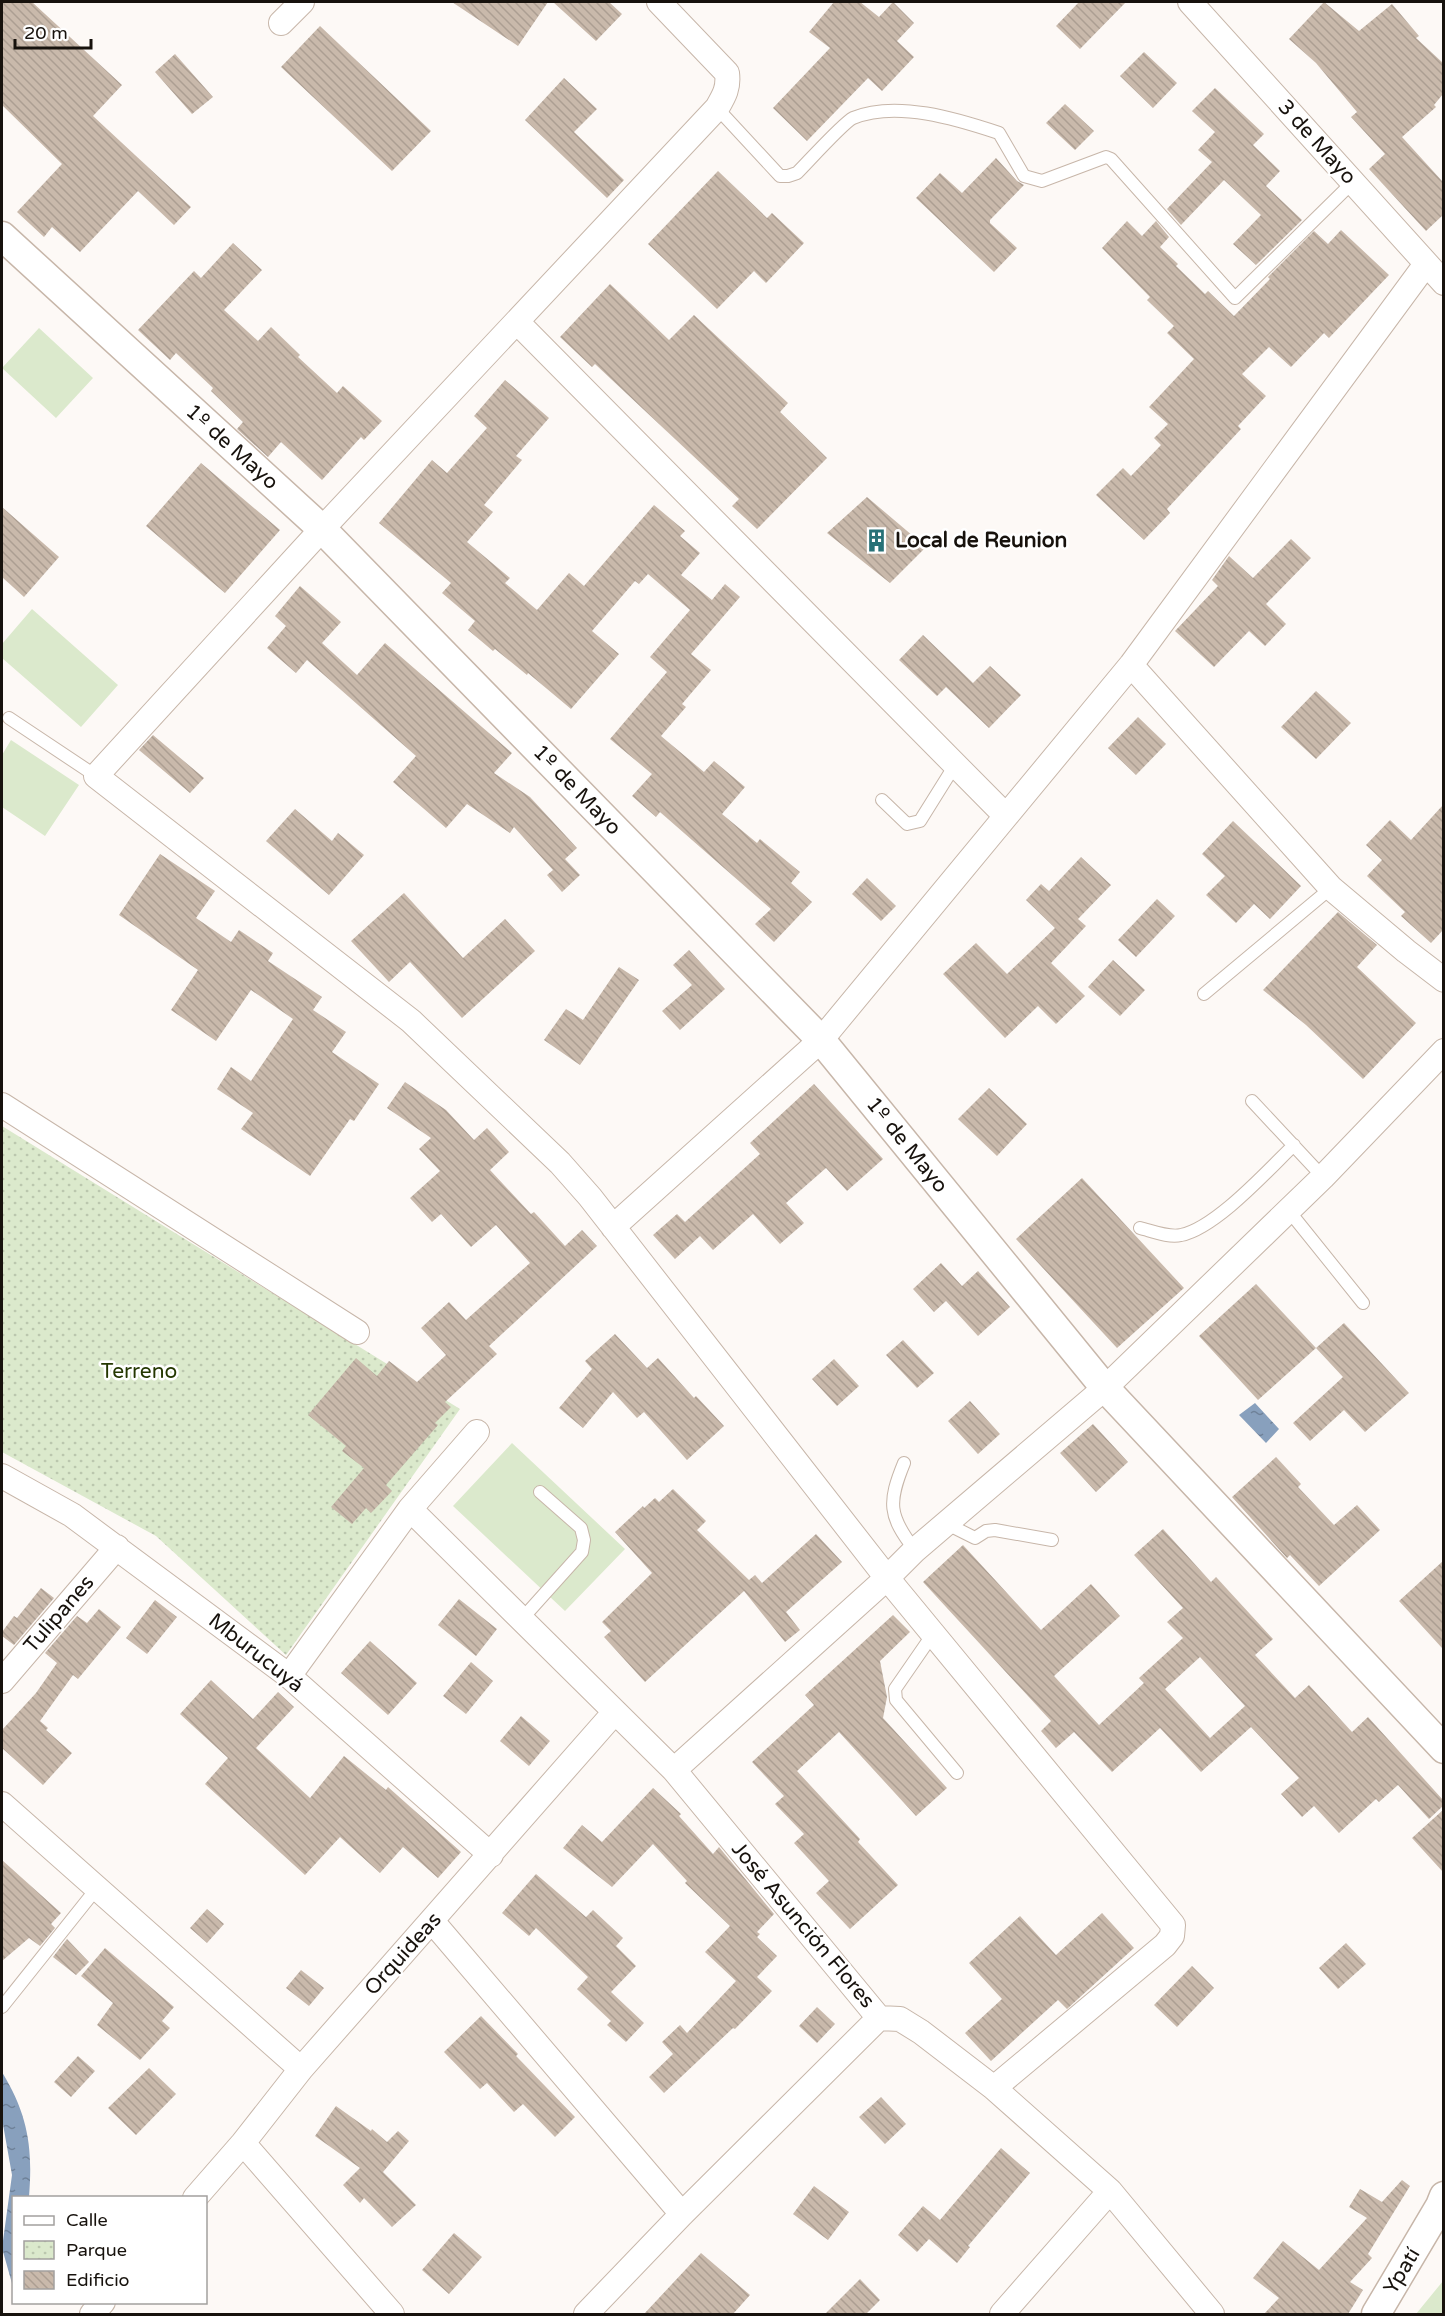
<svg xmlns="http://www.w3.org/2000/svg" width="1445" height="2316" viewBox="0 0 1445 2316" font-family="'Varela Round',sans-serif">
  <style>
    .park { fill: url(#park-dots) }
    .pitch { fill: #dbe9cc }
    .water { fill: url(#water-ripples) }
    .building { fill: url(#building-back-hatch); fill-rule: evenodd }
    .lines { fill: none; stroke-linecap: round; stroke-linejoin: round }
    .service-casing { stroke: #c7b6a9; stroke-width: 14 }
    .minor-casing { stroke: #c7b6a9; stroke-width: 26 }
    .tertiary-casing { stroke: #c7b6a9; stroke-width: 31 }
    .service { stroke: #fff; stroke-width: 12 }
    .minor { stroke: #fff; stroke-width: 24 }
    .tertiary { stroke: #fff; stroke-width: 28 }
    .labels { text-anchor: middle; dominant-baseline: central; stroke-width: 5; stroke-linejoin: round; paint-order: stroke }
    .street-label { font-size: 21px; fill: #17120d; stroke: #fff }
    .poi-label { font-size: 21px; font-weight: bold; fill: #17120d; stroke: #fff; text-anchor: start }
    .park-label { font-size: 21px; fill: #243700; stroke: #fff }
  </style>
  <defs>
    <pattern id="park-dots" width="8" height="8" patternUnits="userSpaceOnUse" patternTransform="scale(1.5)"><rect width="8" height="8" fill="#dbe9cc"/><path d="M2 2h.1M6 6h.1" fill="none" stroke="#bbc7ae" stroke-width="1.8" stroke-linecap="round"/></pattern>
    <pattern id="water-ripples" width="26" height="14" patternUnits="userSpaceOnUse" patternTransform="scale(1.5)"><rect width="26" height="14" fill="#88a0bd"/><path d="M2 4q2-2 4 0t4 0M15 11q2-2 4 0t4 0" fill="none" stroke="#6e8198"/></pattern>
    <pattern id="building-back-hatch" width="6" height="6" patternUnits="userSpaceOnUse" patternTransform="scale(1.5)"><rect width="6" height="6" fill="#c9b9ab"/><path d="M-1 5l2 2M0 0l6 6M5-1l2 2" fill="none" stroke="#ac9e92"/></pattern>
  </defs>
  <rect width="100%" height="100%" fill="#fdf9f6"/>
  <!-- park -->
  <path class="park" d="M2 1126 460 1409 286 1655 156 1536 2 1452Z"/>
  <!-- pitch -->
  <path class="pitch" d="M39 328 93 378 56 418 2 368Z
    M32 609 118 685 81 727 2 658V644Z
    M11 740 79 785 45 836 2 807V755Z
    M512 1443 625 1549 565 1611 453 1506Z
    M1443 2281V2314H1416Z"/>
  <!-- water -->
  <path class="water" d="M1255 1403 1279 1429 1266 1443 1239 1415Z
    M2 2072C28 2115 33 2147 29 2197L14 2198 13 2287 2 2248 12 2175 2 2119Z"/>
  <!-- building -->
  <path class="building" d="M2 2H32L122 85 93 116 191 207 174 225 138 191 80 252 52 227 44 237 17 212 62 164 2 105Z
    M452 2H548L518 46Z
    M553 2H609L622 14 596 41Z
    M834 2H860L879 17 893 2 914 23 897 41 914 57 882 91 868 78 807 141 773 108 830 48 809 32Z
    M1079 2H1126L1080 49 1056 26Z
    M1324 2 1359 31 1392 4 1419 36 1416 38 1443 63V94L1434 105 1436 107 1402 137 1443 182V215L1426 231 1369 169 1385 154 1351 117 1357 112 1316 63 1289 39Z
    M320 26 431 131 392 171 281 67Z
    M1144 52 1177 83 1153 108 1120 76Z
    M175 54 213 97 192 114 155 72Z
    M564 78 597 109 574 132 624 180 607 198 525 120Z
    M1215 88 1264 134 1253 145 1280 171 1266 186 1302 220 1256 265 1233 244 1261 215 1224 180 1181 225 1167 209 1212 162 1198 150 1215 132 1192 111Z
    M1065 104 1094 131 1075 150 1046 123Z
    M996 158 1017 181 1024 185 990 220V223L1017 248 994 272 916 198 940 173 962 193Z
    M718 171 767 218 772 213 804 243 766 283 754 271 717 309 648 244Z
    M1127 221 1142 236 1156 221 1169 237 1160 247 1178 264 1176 266 1205 294 1208 291 1234 316 1270 279 1268 277 1314 231 1328 244 1341 230 1389 275 1329 338 1324 333 1291 367 1269 347 1242 374 1266 396 1238 426 1241 429 1167 509 1170 513 1144 540 1096 495 1123 468 1131 476 1161 445 1154 438 1168 424 1149 407 1194 359 1167 333 1174 326 1147 300 1150 297 1102 248Z
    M233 243 262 270 224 310 258 341 271 327 300 355 298 357 337 393 343 386 382 421 364 440 361 437 322 480 281 442 268 457 237 429 243 422 211 391 213 388 176 353 170 360 138 330 194 271 201 278Z
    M610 284 669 340 694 315 788 403 780 412 827 458 757 529 732 506 739 499 595 364 592 367 560 337Z
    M505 380 549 418 516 456 522 460 484 505 493 512 467 542 510 578 505 583 537 610 569 573 584 586 654 505 685 531 680 536 700 553 681 575 712 600 725 584 740 597 691 654 711 670 682 704 686 707 661 736 704 772 714 761 745 787 722 814 757 843 760 839 800 872 791 883 812 902 774 942 755 924 771 909 660 812 656 817 632 796 652 774 610 739 667 672 650 657 690 610 648 574 639 584 635 581 592 631 619 654 571 709 528 673 527 675 495 649 493 651 468 630 475 621 442 593 451 583 379 523 432 460 447 473 487 428 474 416Z
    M201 463 280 530 225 593 146 526Z
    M867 497 926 547 890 583 827 533Z
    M2 507 59 557 24 597 2 577Z
    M1291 539 1311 558 1266 604 1286 624 1265 646 1249 631 1214 667 1175 631 1218 586 1212 580 1229 556 1253 578Z
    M300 586 341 622 322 643 357 675 385 643 512 753 494 773 530 797 577 848 565 859 580 875 562 892 547 875 553 870 514 827 510 833 467 804 446 828 393 782 416 756 307 660 296 673 267 648 286 626 275 616Z
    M923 635 973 683 990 666 1021 695 989 728 946 687 937 696 899 660Z
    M1316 691 1351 723 1316 759 1281 727Z
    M1138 717 1166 744 1136 775 1108 748Z
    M153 735 204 778 190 793 139 750Z
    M1443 805V930L1431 943 1401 916 1405 912 1367 876 1382 860 1366 845 1390 820 1411 840Z
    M295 809 332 841 338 833 364 855 329 895 266 841Z
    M1233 821 1301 886 1270 919 1254 904 1236 923 1206 895 1225 876 1202 854Z
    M160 854 215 891 196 918 231 942 239 930 273 953 268 961 322 997 313 1010 346 1032 332 1052 379 1084 354 1121 350 1119 310 1176 241 1129 253 1113 217 1089 231 1067 251 1081 293 1019 251 990 216 1041 171 1010 198 970 119 915Z
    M1081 857 1111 885 1078 919 1086 926 1051 963 1085 996 1056 1024 1038 1006 1005 1038 943 974 976 943 1007 974 1055 928 1026 900 1041 884 1049 891Z
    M867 878 896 906 881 921 852 894Z
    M404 893 463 958 505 919 535 951 462 1018 410 962 389 982 351 941Z
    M1157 899 1175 916 1136 957 1118 940Z
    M1338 912 1377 945 1357 967 1416 1023 1363 1079 1306 1025 1263 990Z
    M689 950 725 989 680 1030 662 1011 692 985 673 965Z
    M1113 960 1145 990 1120 1016 1088 987Z
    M619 967 639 980 580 1065 544 1040 566 1009 583 1020Z
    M405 1082 446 1110 474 1140 487 1128 509 1152 490 1170 531 1214 534 1212 565 1246 582 1230 597 1246 489 1346 497 1354 445 1402 451 1407 435 1423 438 1425 386 1485 392 1491 371 1513 366 1508 352 1524 331 1507 364 1468 342 1451 346 1446 308 1415 356 1358 377 1376 389 1361 417 1382 446 1355 421 1328 449 1302 466 1320 530 1263 496 1225 471 1247 441 1214 432 1222 410 1198 440 1171 419 1149 431 1138 387 1108Z
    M814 1084 883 1159 847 1191 826 1168 786 1203 804 1223 780 1244 753 1214 713 1250 700 1236 675 1259 653 1235 677 1214 685 1222 760 1154 750 1143Z
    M989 1088 1027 1124 997 1156 958 1119Z
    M1082 1178 1184 1288 1117 1348 1016 1239Z
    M941 1263 962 1286 978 1271 1010 1307 978 1336 946 1301 934 1312 913 1289Z
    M1256 1284 1316 1348 1258 1400 1199 1336Z
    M1344 1323 1409 1393 1365 1432 1344 1410 1310 1441 1293 1423 1343 1377 1316 1348Z
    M615 1334 647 1368 658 1358 694 1398 696 1396 724 1426 687 1460 644 1412 637 1418 613 1392 583 1428 559 1408 592 1369 585 1361Z
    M903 1340 934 1373 917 1388 886 1355Z
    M834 1359 859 1386 837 1406 812 1379Z
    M970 1401 1000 1434 978 1454 948 1421Z
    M1093 1424 1128 1462 1096 1492 1060 1453Z
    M1276 1457 1301 1484 1298 1487 1334 1525 1357 1505 1380 1530 1319 1586 1290 1555 1287 1558 1232 1497Z
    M673 1489 706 1521 697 1530 749 1580 755 1575 762 1583 816 1534 842 1562 786 1612 800 1630 785 1642 744 1591 645 1682 604 1637 611 1631 602 1622 652 1573 615 1532 643 1506 644 1508 655 1498 659 1502Z
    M1163 1529 1211 1582 1216 1577 1273 1639 1255 1655 1295 1698 1309 1685 1352 1732 1368 1717 1443 1800V1806L1429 1819 1398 1785 1379 1802 1376 1799 1339 1833 1314 1806 1302 1817 1281 1794 1299 1778 1251 1727 1201 1772 1160 1728 1112 1772 1074 1732 1056 1748 1041 1731 1051 1721 923 1582 963 1545 1041 1630 1091 1584 1120 1616 1054 1676 1099 1725 1144 1683 1139 1678 1183 1638 1167 1622 1183 1608 1134 1555ZM1200 1657 1245 1706 1210 1738 1165 1689Z
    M1443 1561V1649L1399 1601Z
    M41 1588 54 1598 14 1645 2 1636V1632L14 1616 17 1618Z
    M459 1599 497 1629 476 1656 438 1625Z
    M155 1600 177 1617 147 1654 126 1638Z
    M99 1609 121 1627 78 1679 73 1675 40 1721 48 1728 46 1730 72 1753 43 1785 2 1748V1730L36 1693 57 1663 45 1653 77 1616 87 1623Z
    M893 1615 910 1632 880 1661 887 1697 883 1718 947 1788 916 1816 839 1732 797 1771 860 1839 858 1842 898 1885 850 1929 816 1893 829 1881 794 1843 804 1834 775 1804 784 1796 752 1762 814 1705 805 1695Z
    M370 1641 417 1683 388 1715 341 1673Z
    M471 1662 493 1681 466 1714 443 1696Z
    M211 1680 253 1719 278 1692 294 1707 256 1748 310 1798 344 1756 386 1790 388 1787 461 1852 438 1878 403 1847 380 1873 340 1837 305 1875 205 1784 228 1758 180 1714Z
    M521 1716 550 1741 529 1766 500 1741Z
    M653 1788 681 1814 679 1816 713 1854 719 1847 774 1914 757 1932 760 1934 757 1937 777 1956 757 1977 772 1991 735 2029 733 2028 664 2093 649 2077 673 2054 662 2042 680 2025 687 2033 736 1981 705 1952 730 1926 685 1883 687 1881 653 1844 612 1887 563 1848 582 1825 602 1842Z
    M1443 1810V1872L1412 1838Z
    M2 1860 61 1913 51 1924 55 1928 40 1946 29 1938 2 1961Z
    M536 1874 586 1917 593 1910 623 1938 616 1946 636 1966 611 1992 644 2023 626 2042 607 2025 611 2021 577 1989 588 1977 536 1928 529 1936 502 1913Z
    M207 1909 224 1924 207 1943 190 1928Z
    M1102 1913 1134 1948 1067 2009 1058 2000 991 2061 965 2033 1002 1999 969 1963 1020 1916 1056 1955Z
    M67 1939 89 1962 76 1975 53 1957Z
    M1346 1943 1366 1964 1338 1989 1319 1968Z
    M105 1948 174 2007 162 2021 170 2028 140 2060 97 2025 113 2003 81 1976Z
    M1192 1966 1214 1988 1177 2027 1154 2005Z
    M301 1970 324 1988 309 2006 286 1988Z
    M817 2007 835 2024 817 2043 799 2026Z
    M481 2016 518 2054 516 2056 575 2117 555 2137 523 2104 514 2112 487 2083 480 2089 444 2052Z
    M78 2056 95 2071 71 2097 54 2082Z
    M149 2068 176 2094 136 2135 108 2108Z
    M881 2097 906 2124 885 2144 859 2117Z
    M336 2106 371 2131 372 2129 387 2142 398 2131 409 2141 383 2172 416 2205 392 2227 364 2198 360 2203 343 2185 360 2168 315 2136Z
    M1001 2148 1030 2173 968 2246 970 2247 957 2263 929 2239 917 2252 898 2235 923 2206 940 2220Z
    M1402 2180 1410 2186 1368 2254 1372 2258 1350 2282 1363 2290 1348 2314H1264L1279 2298 1253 2278 1283 2241 1319 2270 1367 2218 1349 2207 1360 2189 1382 2202Z
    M814 2186 849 2212 828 2240 793 2214Z
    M454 2233 482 2257 449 2294 422 2270Z
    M701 2253 750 2295 733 2314H644Z
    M860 2279 880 2300 866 2314H825Z"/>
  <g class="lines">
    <defs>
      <path id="service" d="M717 108 780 176H788L797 173C808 162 843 123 853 118 896 100 957 119 999 133L1024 176 1042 181 1106 157 1111 159 1235 298 1353 182
        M9 718 96 776
        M882 800 907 824 920 821 955 765
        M1204 994 1331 888
        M1252 1101 1323 1177
        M1289 1211 1363 1303
        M1140 1228C1152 1231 1169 1238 1181 1235 1216 1228 1268 1170 1294 1145
        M904 1463C888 1502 888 1516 915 1550
        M945 1523 975 1538 986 1531 995 1530 1052 1540
        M521 1620 582 1552 584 1540 581 1528 540 1492
        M933 1634 895 1689 896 1700 957 1773
        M2 2007 97 1888"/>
      <path id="minor" d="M659 2 727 73C729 88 724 96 717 108L322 529 96 776 411 1021 560 1163 590 1197 887 1578 1173 1925 1172 1936 1165 1945 994 2088
        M1190 2 1444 283
        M281 23 302 2
        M517 322 1006 816
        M1131 665 1331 888 1406 951 1444 980
        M2 1105 357 1332
        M613 1227 821 1040 1131 665 1426 264
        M2 1476 72 1515 289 1676 491 1855
        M410 1509 674 1770 879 2018 900 2019 921 2032 994 2088 1110 2191 1212 2314
        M289 1676 410 1509 477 1432
        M2 1681 117 1547
        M674 1770 887 1578 915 1550 1105 1388 1323 1177 1444 1051
        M2 1804 301 2069
        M432 1921 682 2214
        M243 2143 392 2314
        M195 2198 243 2143 301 2069 614 1713
        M92 2314 103 2302
        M586 2314 682 2214 879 2018
        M1002 2314 1110 2191"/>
      <path id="tertiary" d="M2 236 322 529 821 1040 1105 1388 1444 1749
        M1376 2314 1440 2206 1444 2196"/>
    </defs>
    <!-- service casing -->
    <use href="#service" class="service-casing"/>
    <!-- minor casing -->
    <use href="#minor" class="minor-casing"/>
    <!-- tertiary casing -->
    <use href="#tertiary" class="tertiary-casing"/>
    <!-- service -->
    <use href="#service" class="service"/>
    <!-- minor -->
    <use href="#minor" class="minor"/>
    <!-- tertiary -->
    <use href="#tertiary" class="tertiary"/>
  </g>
  <!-- icons -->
  <defs>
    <symbol id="building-bare" viewBox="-9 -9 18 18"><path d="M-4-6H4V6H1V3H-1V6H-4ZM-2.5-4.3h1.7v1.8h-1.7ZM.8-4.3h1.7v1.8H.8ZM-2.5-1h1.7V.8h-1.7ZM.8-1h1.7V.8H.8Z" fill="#277177" stroke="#fff" stroke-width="2.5" paint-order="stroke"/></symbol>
  </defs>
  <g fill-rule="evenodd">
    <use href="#building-bare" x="860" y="524" width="33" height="33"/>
  </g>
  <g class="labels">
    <!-- street labels -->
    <g class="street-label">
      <text transform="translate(1317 142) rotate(48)">3 de Mayo</text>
      <text transform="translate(232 447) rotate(42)">1º de Mayo</text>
      <text transform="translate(577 790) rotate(46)">1º de Mayo</text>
      <text transform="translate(907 1145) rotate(51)">1º de Mayo</text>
      <text transform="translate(59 1614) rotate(-49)">Tulipanes</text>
      <text transform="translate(256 1653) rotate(38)">Mburucuyá</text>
      <text transform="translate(803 1925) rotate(50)">José Asunción Flores</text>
      <text transform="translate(403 1954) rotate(-48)">Orquideas</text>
      <text transform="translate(1402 2271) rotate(-59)">Ypatí</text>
    </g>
    <!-- poi labels -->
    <g class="poi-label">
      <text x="895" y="540">Local de Reunion</text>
    </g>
    <!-- park labels -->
    <g class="park-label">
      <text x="139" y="1371">Terreno</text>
    </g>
  </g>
  <!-- border -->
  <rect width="1445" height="2316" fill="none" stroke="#17120d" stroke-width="6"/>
  <!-- legend -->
  <rect x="12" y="2196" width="195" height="108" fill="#ffffff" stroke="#a2a09e" stroke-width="1.5"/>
  <rect x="24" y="2216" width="30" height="9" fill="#ffffff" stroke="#a2a09e" stroke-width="1.5"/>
  <text x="66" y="2226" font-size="18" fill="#17120d">Calle</text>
  <rect x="24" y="2241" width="30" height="18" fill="url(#park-dots)" stroke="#a2a09e" stroke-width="1.5"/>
  <text x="66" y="2256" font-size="18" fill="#17120d">Parque</text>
  <rect x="24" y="2271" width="30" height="18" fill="url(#building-back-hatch)" stroke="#a2a09e" stroke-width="1.5"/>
  <text x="66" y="2286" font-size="18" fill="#17120d">Edificio</text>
  <!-- scale -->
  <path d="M15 39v9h76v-9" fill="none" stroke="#17120d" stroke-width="3"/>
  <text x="24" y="39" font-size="18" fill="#17120d" stroke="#ffffff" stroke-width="4.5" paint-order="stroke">20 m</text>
</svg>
